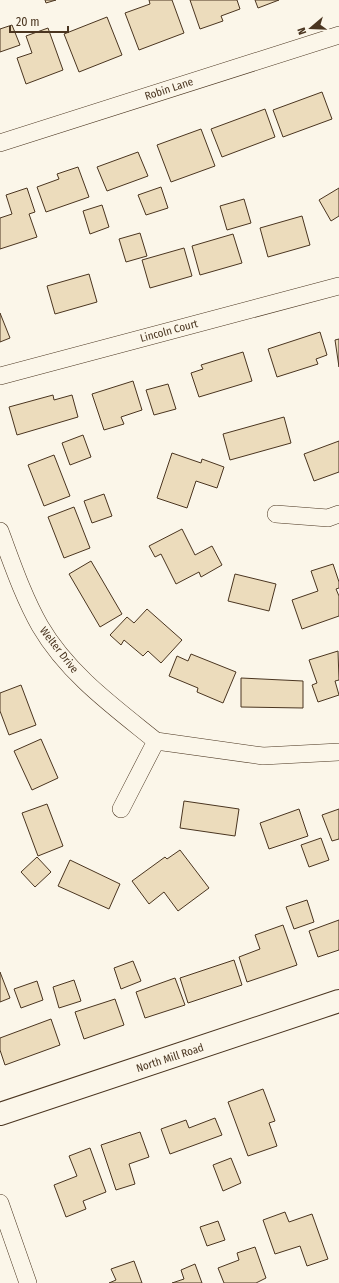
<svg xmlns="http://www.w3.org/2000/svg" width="339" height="1283" viewBox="0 0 339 1283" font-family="'Fira Sans Condensed',sans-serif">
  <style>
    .building { fill: #ecdcbc; stroke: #4a3520 }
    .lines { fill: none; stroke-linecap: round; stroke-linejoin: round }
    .street-casing { stroke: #4a3520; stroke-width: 18 }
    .secondary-casing { stroke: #4a3520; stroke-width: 24 }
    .street { stroke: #fbf6e9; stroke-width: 17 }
    .secondary { stroke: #fbf6e9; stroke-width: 22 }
    .labels { text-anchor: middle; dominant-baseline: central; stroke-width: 3; stroke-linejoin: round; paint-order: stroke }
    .street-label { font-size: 11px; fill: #4a3520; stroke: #fbf6e9 }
  </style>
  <rect width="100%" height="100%" fill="#fbf6e9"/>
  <!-- building -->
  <path class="building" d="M45 0H56L46 3Z
    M149 0H172L184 33 139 50 125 13 150 4Z
    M190 0H237L240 9 221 16 223 21 200 29Z
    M255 0H279L258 8Z
    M107 17 122 55 79 72 64 34Z
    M12 25 20 45 0 52V29Z
    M48 28 63 70 26 84 17 58 32 53 26 36Z
    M322 92 332 119 283 137 273 110Z
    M265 109 275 137 222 157 211 129Z
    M201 129 215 166 171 182 157 145Z
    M138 152 148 176 107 191 97 167Z
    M78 167 89 197 46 212 37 187 59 179 57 174Z
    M161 187 168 208 146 215 138 195Z
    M27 188 35 212 29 214 37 237 0 249V218L12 214 6 195Z
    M339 188V216L331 221 319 200Z
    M244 199 251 223 227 230 220 206Z
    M102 205 109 227 90 234 83 211Z
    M302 216 310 245 268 257 260 228Z
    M140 233 147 256 126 262 119 239Z
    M233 234 242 263 200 275 192 246Z
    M184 248 192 276 150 288 142 260Z
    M89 274 97 302 55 314 47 286Z
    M0 313 10 338 0 342Z
    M320 332 327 355 316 359 318 364 277 377 268 349Z
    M339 339V367L335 340Z
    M243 352 252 381 199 397 191 373 203 369 201 365Z
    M133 381 142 410 121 417 124 424 104 430 92 394Z
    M168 384 176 409 154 415 146 390Z
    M53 395 54 400 72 395 78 417 17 435 9 407Z
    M284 417 291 443 230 460 223 434Z
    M83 435 91 457 70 465 62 443Z
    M339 441V472L314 481 304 454Z
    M172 453 201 463 202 459 224 467 217 488 196 481 187 508 157 498Z
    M54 455 70 496 44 506 28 465Z
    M104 494 112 516 92 523 84 501Z
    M74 507 90 548 64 558 48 517Z
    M182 529 195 555 212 546 222 565 201 577 199 572 176 584 161 554 155 557 149 546Z
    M91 561 122 614 100 627 69 574Z
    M333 564 339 582V588L336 589 339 596V616L302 629 292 600 318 591 311 571Z
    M235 574 276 584 269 611 228 601Z
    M147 609 182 640 161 663 148 651 143 656 124 640 121 645 110 635 127 617 134 623Z
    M338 651 339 680 335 681 339 695 318 702 312 685 317 683 309 660Z
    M191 654 236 672 223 703 197 692 198 688 169 676 177 656 188 661Z
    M241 678 303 681V708L241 707Z
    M21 685 36 725 9 735 0 711V693Z
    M41 739 58 778 32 790 14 751Z
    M184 801 239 809 235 836 180 828Z
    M47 804 63 846 38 856 22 813Z
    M299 809 308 836 269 849 260 823Z
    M339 809V839L332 841 322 815Z
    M321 838 329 860 309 867 301 845Z
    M180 850 209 888 178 911 164 892 149 904 132 881 165 857 167 859Z
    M37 857 51 872 35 887 21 872Z
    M70 860 120 884 109 909 58 886Z
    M307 900 314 922 294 929 286 907Z
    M339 920V950L318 957 309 931Z
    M283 925 297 965 247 982 239 957 260 949 255 935Z
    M234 960 242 985 188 1003 180 978Z
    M133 961 141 981 121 989 114 968Z
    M0 972 10 998 0 1002Z
    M175 978 185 1005 145 1018 136 992Z
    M74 980 81 1001 59 1008 53 987Z
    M37 981 43 1000 21 1008 14 989Z
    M115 999 124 1025 84 1039 75 1012Z
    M51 1019 60 1045 5 1065 0 1050V1038Z
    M263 1089 275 1121 269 1123 277 1146 248 1156 228 1102Z
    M215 1118 222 1135 170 1154 161 1129 186 1120 189 1128Z
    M140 1132 149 1157 129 1164 135 1184 116 1190 101 1145Z
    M90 1148 106 1192 83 1201 86 1209 66 1217 54 1185 77 1176 69 1156Z
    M231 1158 241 1183 223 1191 213 1165Z
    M285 1212 289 1222 312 1214 328 1259 307 1266 300 1246 275 1254 263 1220Z
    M218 1221 225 1240 207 1246 200 1227Z
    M255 1247 266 1278 256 1283H224L218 1268 239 1260 237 1253Z
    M134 1261 142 1283H109L116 1280 111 1269Z
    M195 1264 202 1283H172L184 1279 181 1270Z"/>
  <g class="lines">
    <defs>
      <path id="street" d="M0 143 339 35
        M0 376 339 286
        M276 514 328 518 339 514
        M0 531C12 563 23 596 40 626 68 674 114 707 156 741
        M121 809 156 741 263 756 339 752
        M0 1203 28 1283"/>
      <path id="secondary" d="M0 1114 339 1001"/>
    </defs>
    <!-- street casing -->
    <use href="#street" class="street-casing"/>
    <!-- secondary casing -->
    <use href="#secondary" class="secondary-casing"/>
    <!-- street -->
    <use href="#street" class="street"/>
    <!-- secondary -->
    <use href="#secondary" class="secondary"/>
  </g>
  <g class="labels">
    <!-- street labels -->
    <g class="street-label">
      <text transform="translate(169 89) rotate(-18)">Robin Lane</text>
      <text transform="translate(169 331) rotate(-15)">Lincoln Court</text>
      <text transform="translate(59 650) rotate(52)">Welter Drive</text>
      <text transform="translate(170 1058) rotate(-18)">North Mill Road</text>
    </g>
  </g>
  <!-- north arrow -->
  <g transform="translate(311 28) rotate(251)" stroke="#fbf6e9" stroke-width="3" paint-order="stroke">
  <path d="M0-3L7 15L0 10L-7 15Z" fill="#4a3520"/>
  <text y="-6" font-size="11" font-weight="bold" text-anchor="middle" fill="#4a3520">N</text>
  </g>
  <!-- scale -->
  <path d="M10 26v6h58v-6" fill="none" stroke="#4a3520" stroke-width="2"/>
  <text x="16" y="26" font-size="12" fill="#4a3520" stroke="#fbf6e9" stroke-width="3" paint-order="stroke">20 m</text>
</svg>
